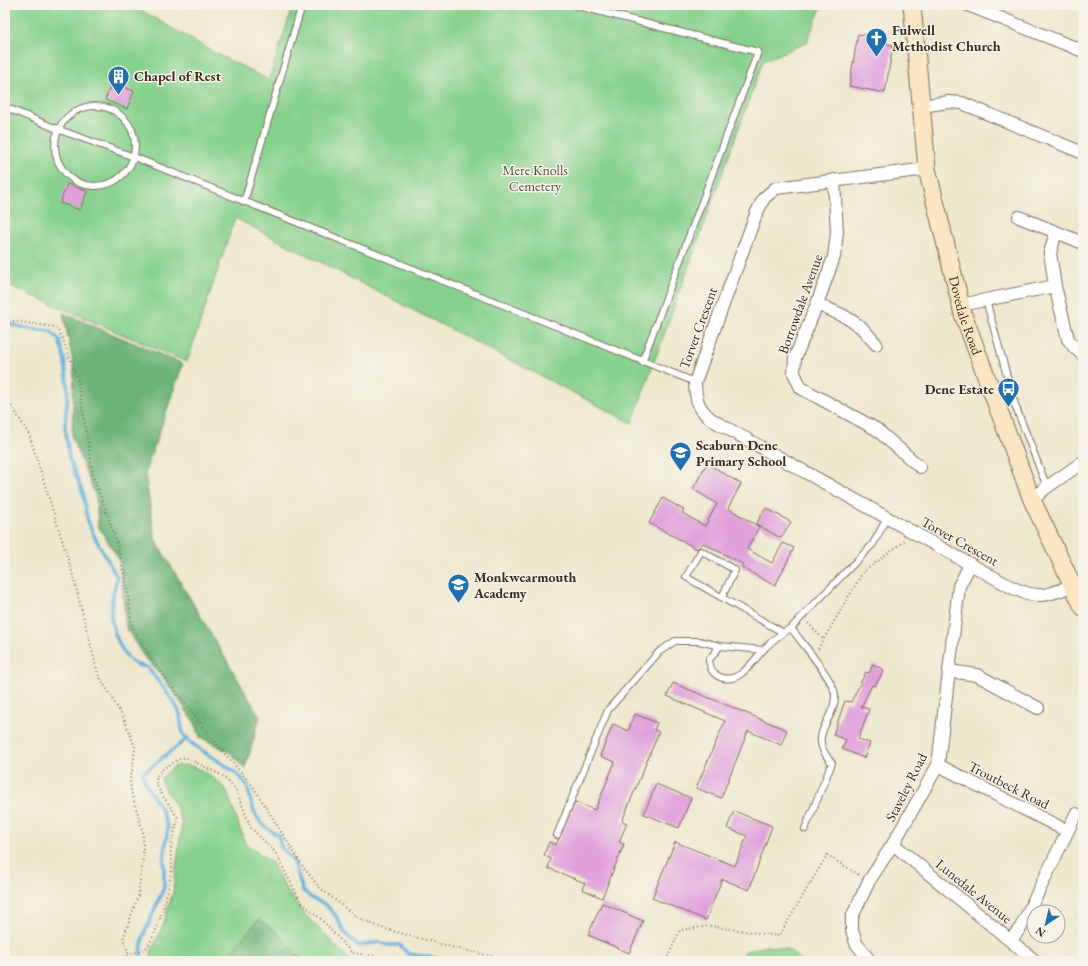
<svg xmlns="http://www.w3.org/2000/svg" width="1088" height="966" viewBox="0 0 1088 966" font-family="'EB Garamond',serif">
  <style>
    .green { fill: #87d18e; stroke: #617e56 }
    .forest { fill: #6db379; stroke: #546e4c }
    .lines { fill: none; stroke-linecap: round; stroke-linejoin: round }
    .stream { stroke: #63b1dd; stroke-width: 3.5 }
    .building { fill: #e0a1db }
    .lane-casing { stroke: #7a6c5c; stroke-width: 8 }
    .street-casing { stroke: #7a6c5c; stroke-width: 14 }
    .secondary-casing { stroke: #7a6c5c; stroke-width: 19 }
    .path { stroke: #7a6c5c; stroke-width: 2; stroke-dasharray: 1 3; stroke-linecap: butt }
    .lane { stroke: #fff; stroke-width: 6 }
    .street { stroke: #fff; stroke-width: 12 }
    .secondary { stroke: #fbe6c4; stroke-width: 17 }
    .labels { text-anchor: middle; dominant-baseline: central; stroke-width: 3; stroke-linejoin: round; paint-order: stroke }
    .poi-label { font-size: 14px; font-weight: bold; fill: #3b2a1e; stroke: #f7f3e8; text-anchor: start }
    .park-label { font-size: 14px; fill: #4e543a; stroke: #f7f3e8 }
    .street-label { font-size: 14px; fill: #3b2a1e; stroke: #f7f3e8 }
  </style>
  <rect width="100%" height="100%" fill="#f7f3e8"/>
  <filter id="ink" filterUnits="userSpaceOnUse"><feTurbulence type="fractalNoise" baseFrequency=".025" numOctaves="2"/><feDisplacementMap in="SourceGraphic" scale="8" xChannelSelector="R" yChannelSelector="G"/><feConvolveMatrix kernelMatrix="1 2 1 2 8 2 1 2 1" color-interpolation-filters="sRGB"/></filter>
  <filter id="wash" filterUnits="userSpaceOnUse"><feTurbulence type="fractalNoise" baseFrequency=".012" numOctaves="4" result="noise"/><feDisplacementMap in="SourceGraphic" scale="16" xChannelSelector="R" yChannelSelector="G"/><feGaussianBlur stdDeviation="0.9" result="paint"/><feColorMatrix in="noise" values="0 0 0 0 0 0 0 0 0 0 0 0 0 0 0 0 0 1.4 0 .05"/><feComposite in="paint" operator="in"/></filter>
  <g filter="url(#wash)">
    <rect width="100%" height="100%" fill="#eee8ce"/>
    <!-- green -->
    <path class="green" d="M5 5H132L215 53 269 80 293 5H822L806 43 763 61 632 423 235 218 187 362 5 284Z
      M188 765 206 772 226 789 245 843 272 863 287 891 305 915 351 961H151V953L163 925 173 892 182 823 175 804 163 787 161 778 175 766Z
      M767 946 788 949 802 961H735L745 951Z"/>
    <!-- forest -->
    <path class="forest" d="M63 313 183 364 145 473 155 539 260 717 245 769 231 753 200 737 195 723 164 679 142 654 126 628 120 561 98 526 96 497 72 438 74 367Z
      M259 919 278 933 303 961H222Z"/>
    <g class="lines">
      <!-- stream -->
      <path class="stream" d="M5 323 29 329 50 331 59 339 65 362 68 390 65 426 69 458 83 493 87 518 92 532 117 577C114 590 110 604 111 617 113 632 122 656 135 664 138 666 143 666 147 667 157 680 172 697 179 711 182 718 180 729 184 735 197 753 231 763 246 784 248 787 249 793 250 798 254 817 261 826 278 835L281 847 294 862 303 891 313 899 326 905 336 916 344 932 358 946 380 942 387 945H400L408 954 443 959 446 961
        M140 961 143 937 164 887V856L168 828 161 809 145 783 143 773 188 738"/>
    </g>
    <g id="blocks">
      <!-- building -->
      <path class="building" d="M858 34 887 38V44L893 45 885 93 849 86Z
        M112 82 134 91 127 109 105 100Z
        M67 184 87 191 80 210 60 203Z
        M707 463 741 484 728 508 759 527 747 549 772 563 783 543 794 548 775 586 741 567 743 564 703 543 697 549 649 523 663 498 684 510 682 513 705 526 717 504 693 489Z
        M766 508 791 522 781 538 756 524Z
        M873 664 884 670 875 686 872 685 861 707 869 709 858 739 870 743 864 758 842 749 846 740 833 735 845 701 851 702 866 672 869 673Z
        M673 683 787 730 781 745 748 731 721 798 696 788 725 721 667 696Z
        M635 714 657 723 654 730 659 732 622 821 627 823 619 842 624 844 602 898 582 889 585 883 548 868 551 859 544 855 549 842 556 845 575 802 595 810 615 762 600 756 613 724 628 731Z
        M656 784 691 798 679 828 644 814Z
        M734 811 772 826 749 890 722 879 706 920 652 898 675 842 735 866 747 836 727 828Z
        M602 903 643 921 629 953 588 935Z"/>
    </g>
  </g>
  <g filter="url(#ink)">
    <use href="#blocks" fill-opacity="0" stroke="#7a6c5c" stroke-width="1"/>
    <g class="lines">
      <defs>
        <path id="lane" d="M574 5 758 52 642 362
          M55 146a40 40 0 1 1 80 0a40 40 0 1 1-80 0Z
          M5 107 57 129 134 157 695 382
          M244 202 302 5
          M986 300 1015 405 1047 487
          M722 597 735 570 701 551 686 577 782 632
          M791 628C800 641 836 682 835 696 835 723 805 733 832 763L805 829
          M720 646 709 660C710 668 712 674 720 677 739 685 753 661 764 649 772 641 781 633 791 628L873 544 887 518
          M557 835 608 710 659 652 675 641H699L720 646 763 650"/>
        <path id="street" d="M968 5 1083 51
          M921 106 949 102 962 103 1083 153
          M927 169 776 188 764 198 756 214 695 382C695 400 699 411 714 421L1011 587C1038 600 1047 596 1073 585
          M834 180 837 232 834 257 817 304 795 358 794 373 801 388 876 429 920 467
          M1019 217 1083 243
          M1056 232 1050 253 1055 286 1068 339 1075 348 1083 355
          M817 304 844 316 861 327 876 344
          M961 305 1055 286
          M1032 500 1047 487 1083 462
          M949 671 977 675 1038 708
          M938 765 1067 831
          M893 844 1035 961
          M1011 940 1021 927 1076 814
          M870 961 856 943 852 930V917L869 881 893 844 938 765 959 586 970 565"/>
        <g id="secondary">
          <path id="s1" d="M912 5 927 169 963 314 1032 500 1083 607"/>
        </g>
      </defs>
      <!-- lane casing -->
      <use href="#lane" class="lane-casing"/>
      <!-- street casing -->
      <use href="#street" class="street-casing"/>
      <!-- secondary casing -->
      <use href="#secondary" class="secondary-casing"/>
      <!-- path -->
      <path class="path" d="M5 320 56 327 63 339 78 380 93 475 116 540 128 594 132 627 150 657 212 739 252 785 303 867 320 888 358 918 382 928 455 948 513 961
        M5 401 13 408 29 434 72 572 98 674 124 719 135 747 133 767 130 779 131 791 143 832V858L138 896 123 939 129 954
        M808 623 823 639
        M818 649 863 572 906 540
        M113 961 145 949C158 937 170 885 172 867 172 861 170 854 171 848 172 838 176 828 178 818 158 786 138 777 185 757L223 776 236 790 251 828 275 852 301 902 321 919 352 953 415 961
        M666 961 680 930 710 926 779 936 827 855 859 875"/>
      <!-- lane -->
      <use href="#lane" class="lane"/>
      <!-- street -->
      <use href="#street" class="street"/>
      <!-- secondary -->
      <use href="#secondary" class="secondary"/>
    </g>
  </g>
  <!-- icons -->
  <defs>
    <symbol id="church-pin" viewBox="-11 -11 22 30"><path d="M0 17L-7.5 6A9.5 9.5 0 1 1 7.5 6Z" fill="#1f6fb2" stroke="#f7f3e8"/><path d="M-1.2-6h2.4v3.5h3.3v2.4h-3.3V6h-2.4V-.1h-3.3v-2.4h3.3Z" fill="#fff"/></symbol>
    <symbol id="building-pin" viewBox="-11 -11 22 30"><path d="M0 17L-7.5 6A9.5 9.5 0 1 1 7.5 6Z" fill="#1f6fb2" stroke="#f7f3e8"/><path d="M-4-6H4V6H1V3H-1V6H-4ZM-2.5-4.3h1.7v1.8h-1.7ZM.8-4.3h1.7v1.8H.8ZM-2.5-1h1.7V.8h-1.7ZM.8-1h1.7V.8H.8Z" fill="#fff"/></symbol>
    <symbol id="bus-pin" viewBox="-11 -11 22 30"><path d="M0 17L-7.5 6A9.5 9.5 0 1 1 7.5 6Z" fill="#1f6fb2" stroke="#f7f3e8"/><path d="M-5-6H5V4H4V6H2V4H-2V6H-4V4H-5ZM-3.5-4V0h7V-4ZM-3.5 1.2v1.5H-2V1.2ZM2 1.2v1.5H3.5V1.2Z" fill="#fff"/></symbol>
    <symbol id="school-pin" viewBox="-11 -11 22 30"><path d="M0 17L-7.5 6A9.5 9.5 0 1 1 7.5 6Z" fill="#1f6fb2" stroke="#f7f3e8"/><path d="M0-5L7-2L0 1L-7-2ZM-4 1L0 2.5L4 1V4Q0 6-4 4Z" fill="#fff"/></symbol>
  </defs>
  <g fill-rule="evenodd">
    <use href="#church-pin" x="864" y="26" width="25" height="34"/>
    <use href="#building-pin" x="106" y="64" width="25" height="34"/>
    <use href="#bus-pin" x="996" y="376" width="25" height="34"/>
    <use href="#school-pin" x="668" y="440" width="25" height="34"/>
    <use href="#school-pin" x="446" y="572" width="25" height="34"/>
  </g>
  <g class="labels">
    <!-- poi labels -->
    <g class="poi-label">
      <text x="892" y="30">Fulwell<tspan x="892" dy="16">Methodist Church</tspan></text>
      <text x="134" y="76">Chapel of Rest</text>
      <text x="994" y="389" text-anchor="end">Dene Estate</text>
      <text x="696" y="445">Seaburn Dene<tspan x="696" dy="16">Primary School</tspan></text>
      <text x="474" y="577">Monkwearmouth<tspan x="474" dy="16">Academy</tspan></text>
    </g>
    <!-- park labels -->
    <g class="park-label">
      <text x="535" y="170">Mere Knolls<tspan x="535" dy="16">Cemetery</tspan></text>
    </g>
    <!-- street labels -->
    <g class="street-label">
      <text transform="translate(800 304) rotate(-70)">Borrowdale Avenue</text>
      <text stroke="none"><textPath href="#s1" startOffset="316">Dovedale Road</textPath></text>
      <text transform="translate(698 328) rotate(-70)">Torver Crescent</text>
      <text transform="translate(960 541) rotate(29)">Torver Crescent</text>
      <text transform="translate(1009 785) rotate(27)">Troutbeck Road</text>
      <text transform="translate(906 787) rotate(-63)">Staveley Road</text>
      <text transform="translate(974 891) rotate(39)">Lunedale Avenue</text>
    </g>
  </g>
  <!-- margin -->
  <rect width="1088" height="966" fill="none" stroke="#f7f3e8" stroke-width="20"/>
  <!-- north arrow -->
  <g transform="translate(1046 924) rotate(215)"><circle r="19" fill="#f7f3e8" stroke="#aca397"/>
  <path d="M0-3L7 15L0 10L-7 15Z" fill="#1f6fb2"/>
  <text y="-6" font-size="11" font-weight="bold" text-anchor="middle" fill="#3b2a1e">N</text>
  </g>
</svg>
